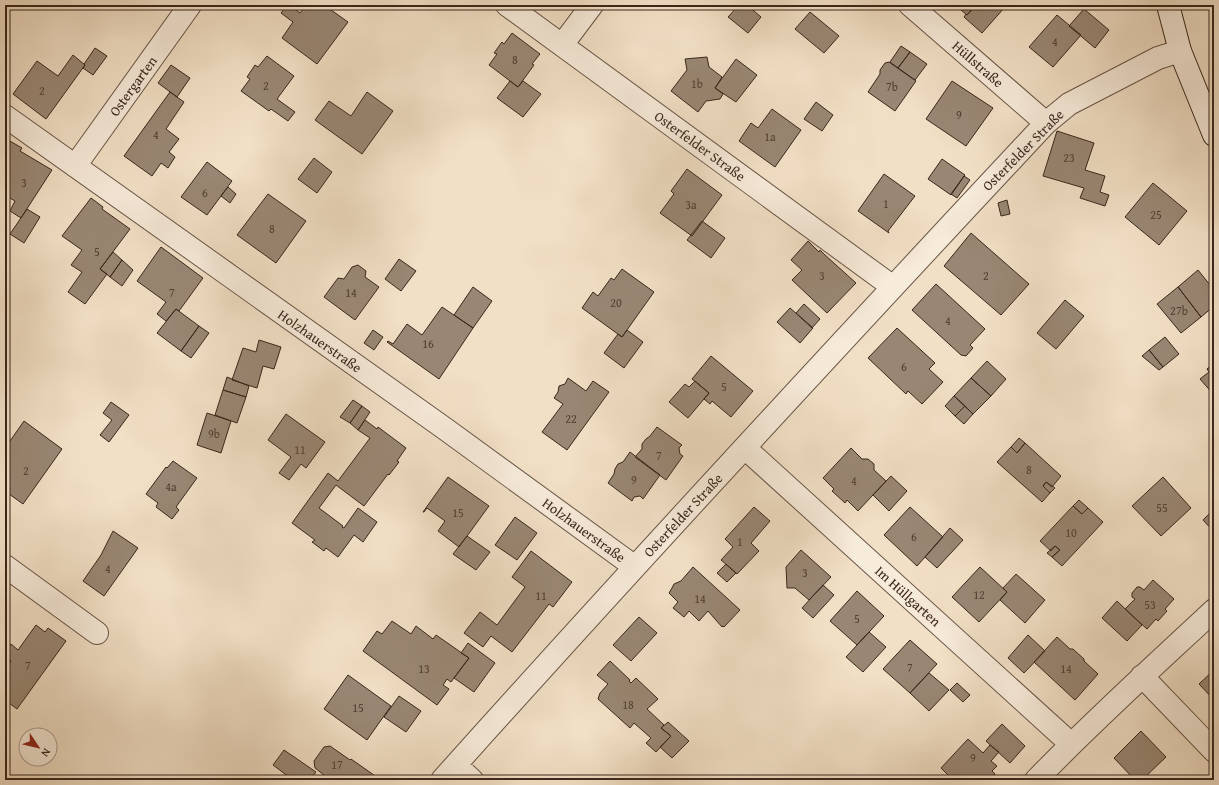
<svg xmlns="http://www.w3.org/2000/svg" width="1219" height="785" viewBox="0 0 1219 785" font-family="'Gentium Book Plus',serif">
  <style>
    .building { fill: #998774; stroke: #39261c }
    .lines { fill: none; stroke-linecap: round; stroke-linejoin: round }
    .street-casing { stroke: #675446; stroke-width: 24 }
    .secondary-casing { stroke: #39261c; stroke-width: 24 }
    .street { stroke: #f7ebda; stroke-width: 22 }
    .secondary { stroke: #f7ebda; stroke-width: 22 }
    .labels { text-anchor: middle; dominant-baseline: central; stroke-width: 3; stroke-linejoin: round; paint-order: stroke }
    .number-label { font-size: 12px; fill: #513e32 }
    .street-label { font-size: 14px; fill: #39261c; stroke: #f7ebda }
  </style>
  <rect width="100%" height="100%" fill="#f2e0c6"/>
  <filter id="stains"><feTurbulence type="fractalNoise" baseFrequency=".005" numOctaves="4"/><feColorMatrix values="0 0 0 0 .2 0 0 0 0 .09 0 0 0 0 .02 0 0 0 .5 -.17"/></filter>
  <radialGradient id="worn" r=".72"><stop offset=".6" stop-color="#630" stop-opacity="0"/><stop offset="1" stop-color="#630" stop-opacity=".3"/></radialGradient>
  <!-- building -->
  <path class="building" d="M287 5H290L300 13 306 5H324L348 22 317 64 282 38 293 22 281 13Z
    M739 5H747L761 17 748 33 728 17Z
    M955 5H976L967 15Z
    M976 5H1003L1005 7 982 33 964 17 966 14 967 15Z
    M1084 9 1109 30 1095 48 1069 26Z
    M810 12 839 36 824 53 795 29Z
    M1057 15 1081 35 1053 67 1029 47Z
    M512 33 540 54 532 64 534 65 518 87 489 65 497 54 494 53 502 42 504 44Z
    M901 46 910 52 898 68 890 62Z
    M95 48 107 56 93 75 83 68 85 65 84 64Z
    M910 52 927 64 915 80 898 68Z
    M73 55 85 65 46 119 13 94 37 61 58 76Z
    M267 56 294 76 277 99 295 112 288 121 271 109 269 111 241 91 250 79 247 77 255 65 258 67Z
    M707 57 709 67 722 77 715 88 723 94 720 99 706 101 698 112 671 91 687 70 685 59Z
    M736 59 757 75 736 102 715 88Z
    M889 62 916 81 895 111 868 92 880 74V70L885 63Z
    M171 65 190 78 177 97 158 83Z
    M510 81 518 87 523 81 541 94 523 117 497 98Z
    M952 81 993 108 966 146 926 119Z
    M170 92 184 102 166 129 179 139 169 152 175 157 168 168 161 163 152 176 124 156Z
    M367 92 393 111 362 154 315 120 329 101 351 116Z
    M816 102 833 115 822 131 804 119Z
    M772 109 801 130 775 167 739 141 751 123 758 128Z
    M1057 131 1094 143 1085 170 1105 176 1100 192 1109 195 1105 206 1080 198 1084 188 1043 176Z
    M8 140 22 148 20 151 52 170 21 218 10 211 15 201 5 195V145Z
    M314 158 332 172 317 193 298 179Z
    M942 159 965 175 951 195 928 179Z
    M207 162 232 181 207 215 181 197Z
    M687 169 722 195 692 236 660 213 674 194 671 191Z
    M884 174 915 196 888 231 889 233 858 211Z
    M964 176 970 180 957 198 951 194Z
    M1153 183 1187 211 1159 245 1125 217Z
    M228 187 236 194 230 203 221 196Z
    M268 194 306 221 276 263 237 235Z
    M91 198 103 207 102 209 130 229 100 269 107 274 85 304 68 292 82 272 71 265 82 250 62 236Z
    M1007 200 1010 214 1001 216 998 203Z
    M27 209 40 217 24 243 10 234Z
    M702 221 725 238 711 258 687 240Z
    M971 233 1029 284 1001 315 944 266Z
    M808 241 819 252 820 250 825 255 856 283 827 313 792 280 802 270 791 260Z
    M161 247 203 278 179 311 176 309 166 321 157 314 166 302 137 281Z
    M113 252 122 260 110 277 100 269Z
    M399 259 416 271 401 291 385 279Z
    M122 260 133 270 122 286 110 277Z
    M358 265 366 271 365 277 379 287 355 320 324 297 338 278 344 279 352 267Z
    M622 269 654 292 622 337 582 308 593 292 598 296 611 278 614 280Z
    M1198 270 1214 290V306L1201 317 1178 287Z
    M936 284 985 329 970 345 973 348 966 356 961 355 912 310Z
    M473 287 492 301 473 328 454 315Z
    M1178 287 1201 317 1181 333 1157 304Z
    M1065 300 1084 316 1056 349 1037 333Z
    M804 304 820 319 812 328 796 313Z
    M442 307 473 328 439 379 387 342 388 341 393 344 407 324 422 335Z
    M790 308 813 328 800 343 777 322Z
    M176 309 199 326 181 351 157 333Z
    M199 326 209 333 191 358 181 351Z
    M897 328 935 363 929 369 943 382 922 404 908 391 906 394 868 358Z
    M373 330 383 337 374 350 364 343Z
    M627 330 643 342 624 368 604 353 618 334 622 337Z
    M1165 337 1179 354 1163 367 1149 350Z
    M259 340 281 347 274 369 263 366 257 388 232 380 243 348 256 352Z
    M1149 350 1163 367 1159 370 1142 356Z
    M711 356 753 391 731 417 712 401 710 404 704 399 709 393 692 379Z
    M987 361 1006 379 991 396 971 378Z
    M1214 363V395L1200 379 1209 372 1207 369Z
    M227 377 249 386 246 397 223 390Z
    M568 378 586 391 593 381 609 392 567 450 542 432 563 404 554 398 558 392 559 386 565 384Z
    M971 378 991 396 973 414 954 396Z
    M695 381 709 393 688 418 669 402 685 384 689 387Z
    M223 390 246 397 237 423 215 415Z
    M954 396 965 406 955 416 945 406Z
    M353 400 362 406 350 423 340 417Z
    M111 402 129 415 109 442 100 435 112 420 103 413Z
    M362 406 370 412 358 430 350 423Z
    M965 406 973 414 964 424 955 416Z
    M207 413 231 421 221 453 197 445Z
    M286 414 325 442 306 468 301 464 289 480 279 473 291 457 268 440Z
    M365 420 377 429 378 427 406 448 397 461 399 462 389 475 388 474 364 506 336 485 319 508 343 526 342 527 344 528 358 508 377 522 363 542 354 535 338 557 326 548 324 551 312 542 315 540 292 523 328 473 338 481 370 438 358 430Z
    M24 421 62 449 23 504 5 491V437L10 441Z
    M657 427 682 445 679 448 680 454 683 456 666 480 635 457 642 449V444L646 439 650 436Z
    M1019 438 1025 443 1017 453 1011 447Z
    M1025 443 1061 476 1052 487 1046 482 1043 486 1050 493 1042 502 997 462 1011 447 1017 453Z
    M851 448 862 459H868L874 464V470L886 481 858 511 847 500 845 503 832 491 834 489 823 478Z
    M630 452 660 475 643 499 640 496 634 497 632 501 608 483 614 474 615 469 618 464 623 462Z
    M173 461 197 478 176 507 179 510 172 519 156 507 158 503 146 494 166 467 167 468Z
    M891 476 907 491 889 511 873 495Z
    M448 477 489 506 459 547 438 531 445 521 427 508 424 512H423Z
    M1163 477 1191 508 1161 536 1132 506Z
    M1046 482 1055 488 1050 493 1043 486Z
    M1079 500 1088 508 1082 514 1073 506Z
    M1073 506 1082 514 1088 508 1103 522 1062 566 1052 557 1060 550 1055 546 1051 551 1040 541Z
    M754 507 770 521 751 543 759 551 737 574 721 560 733 547 725 539Z
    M910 507 943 537 917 566 884 535Z
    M1214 509V532L1203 520Z
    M515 517 537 533 517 560 495 545Z
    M950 528 963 540 937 568 925 557Z
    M113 531 138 548 104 596 83 581 101 555Z
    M467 536 490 552 476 570 453 554Z
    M1055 546 1060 550 1052 557 1047 553Z
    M801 550 831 577 809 600 795 588H787L786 567Z
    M531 551 572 582 553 607 549 604 512 652 491 636 483 647 464 633 480 612 497 625 525 587 512 577Z
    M726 564 736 573 727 582 717 573Z
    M693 567 740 610 724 627 723 626 722 627 708 611 699 621 689 611 684 617 673 608 678 602 669 593 672 588 674 584 681 581Z
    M980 567 1007 592 979 622 952 597Z
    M1016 574 1045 600 1025 623 1000 600 1007 592 1003 588Z
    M1153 580 1174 599 1165 609 1167 611 1158 621 1156 619 1147 629 1125 609 1135 599 1132 597V593L1137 587H1140L1144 590Z
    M823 585 834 595 813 618 802 608Z
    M857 591 884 616 857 645 830 621Z
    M1117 601 1142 625 1127 641 1102 618Z
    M639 617 657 633 631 661 613 645Z
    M392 621 411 634 416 626 433 639 436 635 469 658 451 682 447 679 443 685 449 689 437 705 363 651 377 631 382 634Z
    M36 625 45 632 48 628 66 641 17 709 5 700V669L11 661 5 656V652L11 644 18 650Z
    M869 632 886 647 863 672 846 657Z
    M1028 635 1045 651 1024 673 1008 658Z
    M1057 637 1070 649H1073L1084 659V661L1098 674 1075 700 1034 662Z
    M910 640 937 664 910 693 883 669Z
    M468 643 495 663 474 692 454 678 469 658 461 653Z
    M610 661 630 680 629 681 631 683 636 678 658 699 647 709 664 725 661 728 671 736 656 752 646 743 651 738 634 723 630 728 598 699 600 693 608 684 597 675Z
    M1214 670V700L1199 684Z
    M929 673 949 690 929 711 910 693Z
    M348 675 391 706 367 740 324 709Z
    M957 683 970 695 963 702 950 690Z
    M399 696 421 711 406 732 384 717Z
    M668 722 689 741 672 758 660 747 671 736 661 728Z
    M1002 724 1025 746 1010 763 986 741Z
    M1141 731 1166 757 1142 780H1135L1114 758Z
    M968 739 983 753 990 745 999 752 991 761 997 766 992 771 995 774 989 780H953L941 768Z
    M330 746 350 760 351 759 381 780H320L324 775 315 768 314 761 324 747Z
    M284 750 316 772 310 780H293L273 765Z"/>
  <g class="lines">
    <defs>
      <path id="street" d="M507 5 893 287
        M910 5 1046 123
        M562 45 592 5
        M5 116 444 428 635 567
        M75 166 190 5
        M745 448 1071 744
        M5 566 97 633
        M1142 676 1214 751
        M456 765 472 780
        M442 780C641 558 843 340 1046 123L1069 104 1158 58 1180 51
        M1036 780C1093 721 1154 666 1214 610"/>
      <path id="secondary" d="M1168 5 1180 51 1214 135"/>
    </defs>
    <!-- street casing -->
    <use href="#street" class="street-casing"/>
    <!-- secondary casing -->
    <use href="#secondary" class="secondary-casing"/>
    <!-- street -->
    <use href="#street" class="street"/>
    <!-- secondary -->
    <use href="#secondary" class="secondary"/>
  </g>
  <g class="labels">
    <!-- number labels -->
    <g class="number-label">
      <text x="1055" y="41">4</text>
      <text x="515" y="59">8</text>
      <text x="697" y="83">1b</text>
      <text x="266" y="85">2</text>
      <text x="892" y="86">7b</text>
      <text x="42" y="90">2</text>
      <text x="959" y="114">9</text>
      <text x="156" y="134">4</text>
      <text x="770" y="136">1a</text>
      <text x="1069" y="157">23</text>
      <text x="24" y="182">3</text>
      <text x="205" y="192">6</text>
      <text x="886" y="203">1</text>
      <text x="691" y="204">3a</text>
      <text x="1156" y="214">25</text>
      <text x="272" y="228">8</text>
      <text x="97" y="251">5</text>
      <text x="822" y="275">3</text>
      <text x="986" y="275">2</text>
      <text x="172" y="292">7</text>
      <text x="351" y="292">14</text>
      <text x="616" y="302">20</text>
      <text x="1179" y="310">27b</text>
      <text x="948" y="320">4</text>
      <text x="428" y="343">16</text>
      <text x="904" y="366">6</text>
      <text x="724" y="386">5</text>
      <text x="571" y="418">22</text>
      <text x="214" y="433">9b</text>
      <text x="300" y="449">11</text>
      <text x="659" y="455">7</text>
      <text x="1029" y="469">8</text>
      <text x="26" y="470">2</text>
      <text x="634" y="479">9</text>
      <text x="854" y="480">4</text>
      <text x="171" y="486">4a</text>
      <text x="1162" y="507">55</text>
      <text x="458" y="512">15</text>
      <text x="1071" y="532">10</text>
      <text x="914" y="536">6</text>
      <text x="740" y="541">1</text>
      <text x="108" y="568">4</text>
      <text x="805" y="572">3</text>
      <text x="979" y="594">12</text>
      <text x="541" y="595">11</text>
      <text x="700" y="598">14</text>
      <text x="1150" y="604">53</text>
      <text x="857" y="618">5</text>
      <text x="28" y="665">7</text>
      <text x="910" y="667">7</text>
      <text x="424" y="668">13</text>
      <text x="1066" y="668">14</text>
      <text x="628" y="704">18</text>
      <text x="358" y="707">15</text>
      <text x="973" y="757">9</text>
      <text x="337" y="764">17</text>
    </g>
    <!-- street labels -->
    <g class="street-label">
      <text transform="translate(978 64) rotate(41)">Hüllstraße</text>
      <text transform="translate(133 86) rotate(-54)">Ostergarten</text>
      <text transform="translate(700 146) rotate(36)">Osterfelder Straße</text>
      <text transform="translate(1023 150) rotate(-45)">Osterfelder Straße</text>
      <text transform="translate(320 341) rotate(35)">Holzhauerstraße</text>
      <text transform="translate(683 515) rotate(-47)">Osterfelder Straße</text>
      <text transform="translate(584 530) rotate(36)">Holzhauerstraße</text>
      <text transform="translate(908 596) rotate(42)">Im Hüllgarten</text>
    </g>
  </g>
  <!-- margin -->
  <rect width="1219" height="785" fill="none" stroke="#f2e0c6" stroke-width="20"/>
  <rect x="6" y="6" width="1207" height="773" fill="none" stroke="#39261c" stroke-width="2"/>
  <rect x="10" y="10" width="1199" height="765" fill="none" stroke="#39261c"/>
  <!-- north arrow -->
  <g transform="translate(38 747) rotate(125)"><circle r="19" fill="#f7ebda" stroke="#ab9c8e"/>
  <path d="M0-3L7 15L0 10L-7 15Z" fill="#8f2418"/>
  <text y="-6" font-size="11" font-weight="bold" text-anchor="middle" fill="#39261c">N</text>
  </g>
  <rect width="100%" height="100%" filter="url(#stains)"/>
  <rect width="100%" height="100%" fill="url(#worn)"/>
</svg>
